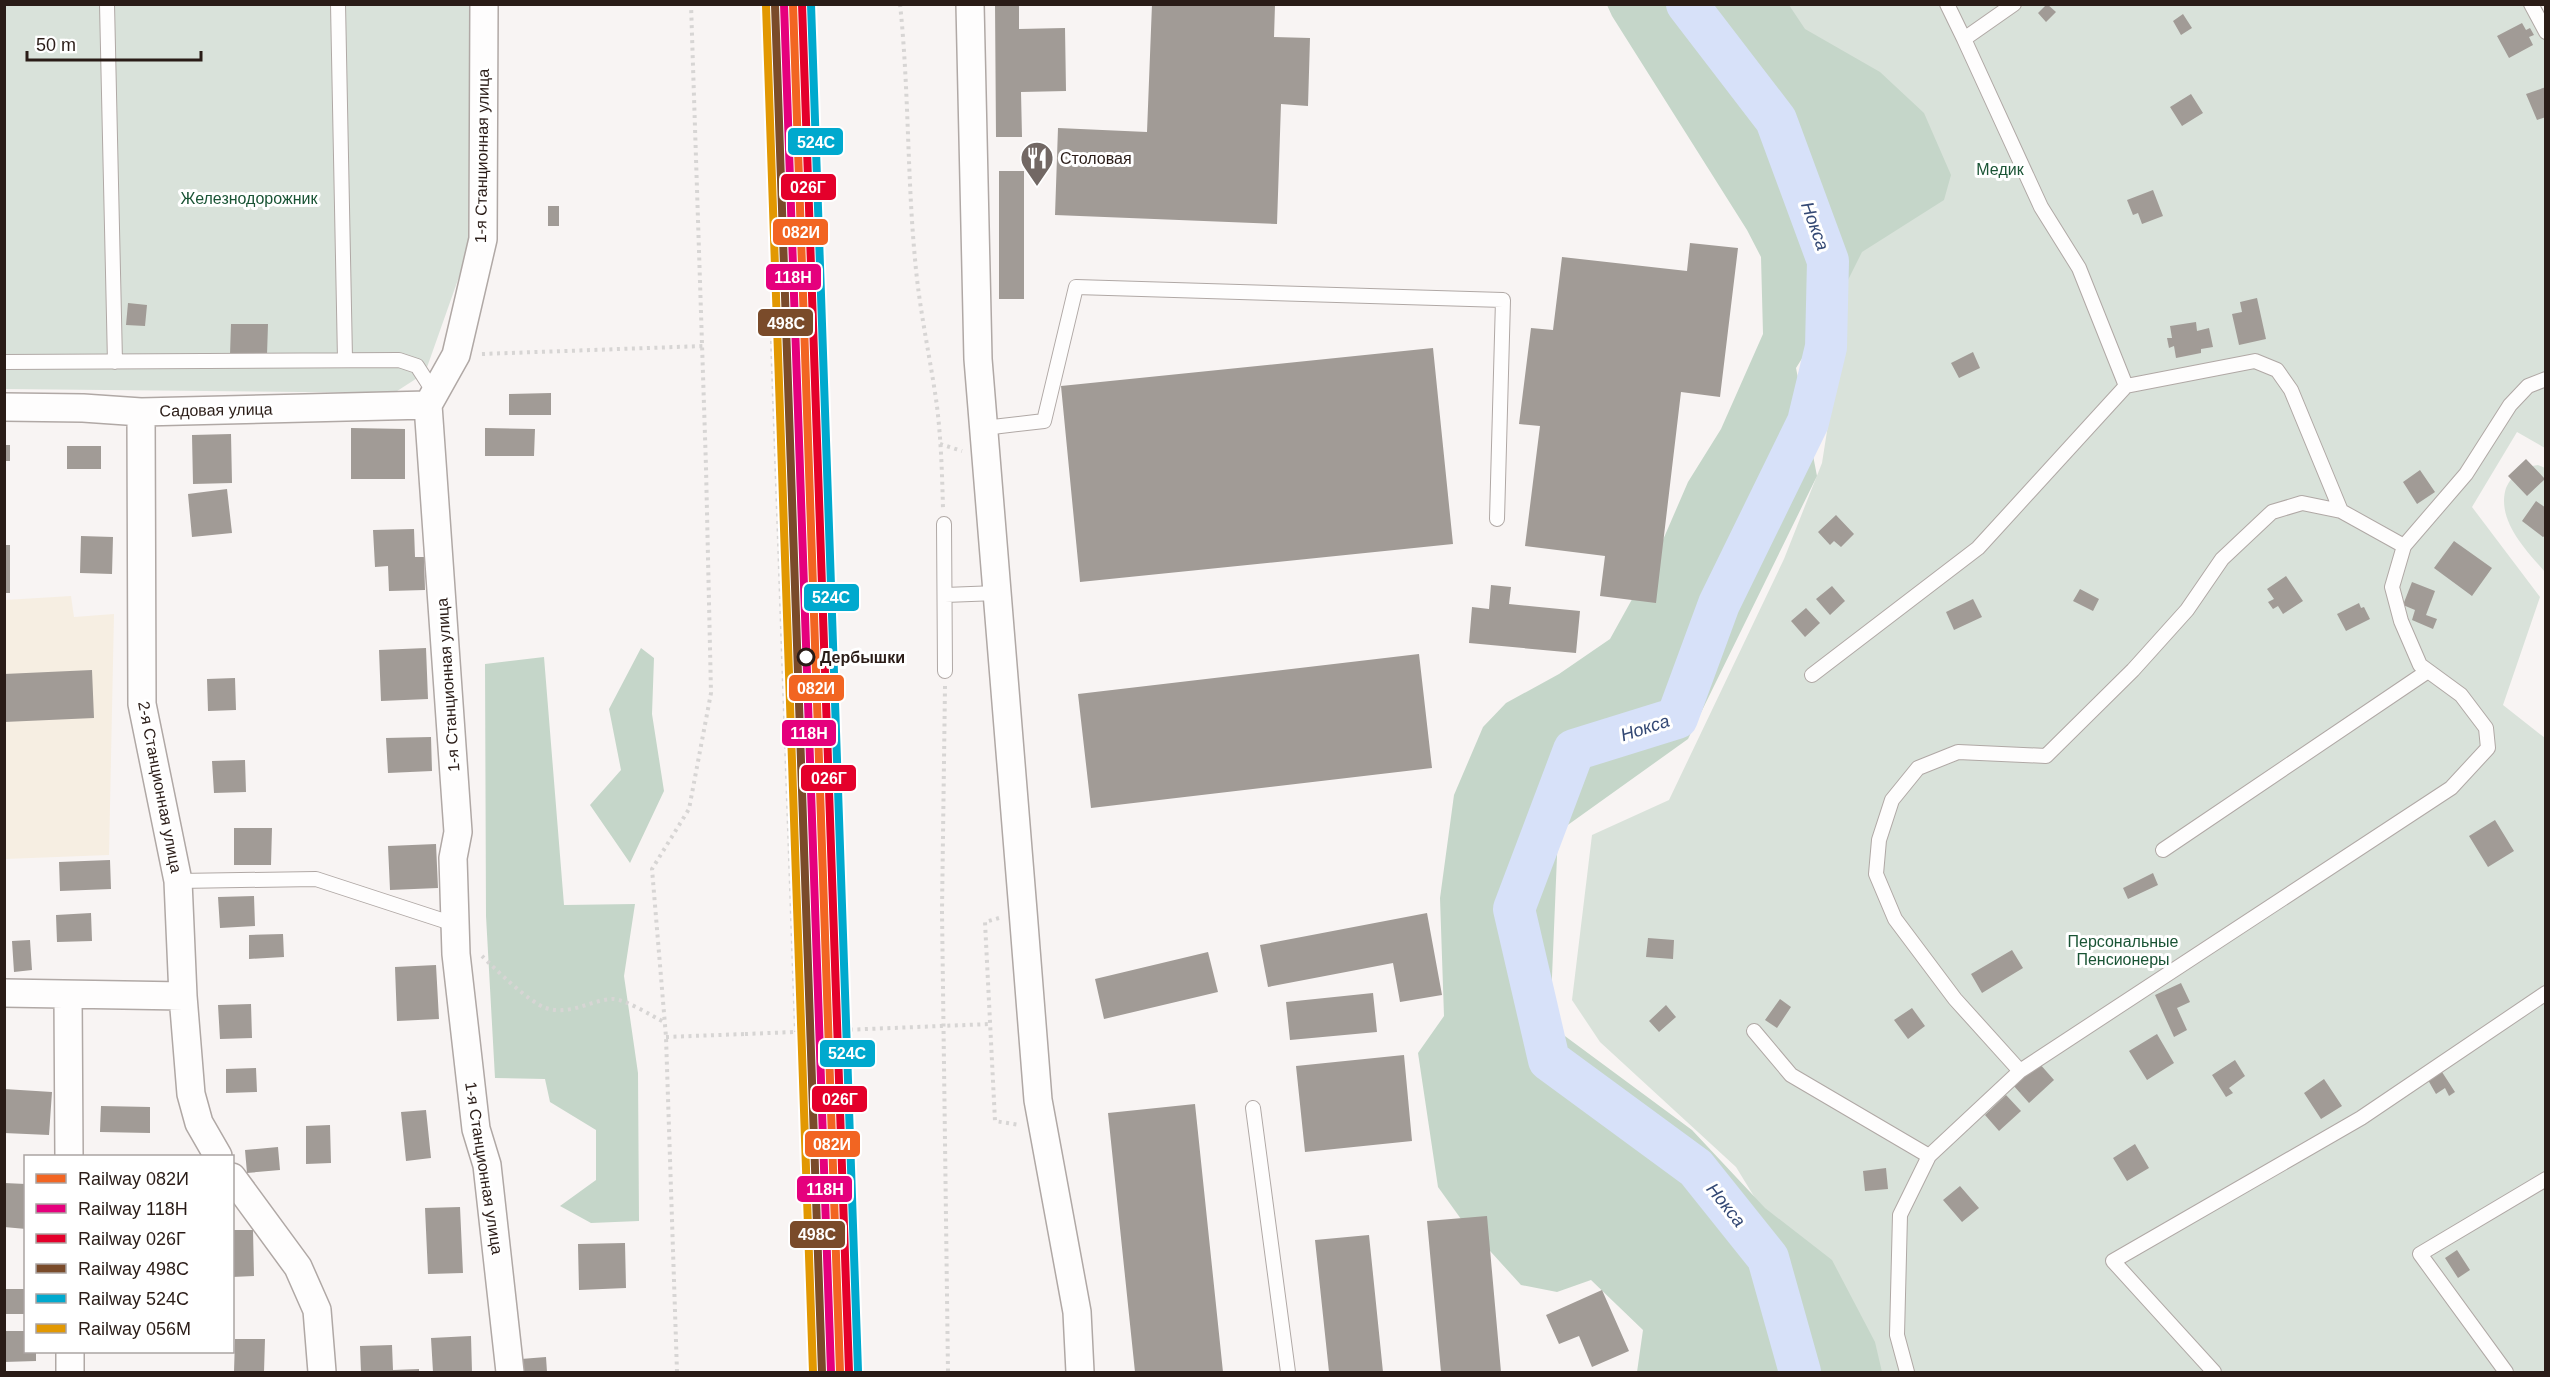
<svg xmlns="http://www.w3.org/2000/svg" width="2550" height="1377" viewBox="0 0 2550 1377" font-family="Arial,sans-serif">
  <style>
    .education { fill: #f6eee2 }
    .green { fill: #d9e2da }
    .forest { fill: #c5d6c9 }
    .lines { fill: none; stroke-linecap: round; stroke-linejoin: round }
    .river { stroke: #d7e1f9; stroke-width: 42 }
    .building { fill: #a19b96 }
    .lane-casing { stroke: #b0a8a5; stroke-width: 16 }
    .street-casing { stroke: #b0a8a5; stroke-width: 30 }
    .path { stroke: #d7d5d4; stroke-width: 4; stroke-dasharray: 3 4.5; stroke-linecap: butt }
    .lane { stroke: #fefdfd; stroke-width: 14 }
    .street { stroke: #fefdfd; stroke-width: 27 }
    .path-bridge { stroke: #d7d5d4; stroke-width: 4; stroke-dasharray: 3 4.5; stroke-linecap: butt }
    .rail-1-casing { stroke: #fff; stroke-width: 12 }
    .rail-2-casing { stroke: #fff; stroke-width: 12 }
    .rail-3-casing { stroke: #fff; stroke-width: 12 }
    .rail-4-casing { stroke: #fff; stroke-width: 12 }
    .rail-5-casing { stroke: #fff; stroke-width: 12 }
    .rail-6-casing { stroke: #fff; stroke-width: 12 }
    .rail-1 { stroke: #f26522; stroke-width: 8 }
    .rail-2 { stroke: #e5007d; stroke-width: 8 }
    .rail-3 { stroke: #e4002b; stroke-width: 8 }
    .rail-4 { stroke: #7a4b2a; stroke-width: 8 }
    .rail-5 { stroke: #00a9ce; stroke-width: 8 }
    .rail-6 { stroke: #e29802; stroke-width: 8 }
    .stop-dot { fill: #fff; stroke: #2a1c17; stroke-width: 3 }
    .labels { text-anchor: middle; dominant-baseline: central; stroke-width: 6; stroke-linejoin: round; paint-order: stroke }
    .street-label { font-size: 16px; fill: #2a1c17; stroke: #fff }
    .poi-label { font-size: 16px; fill: #2a1c17; stroke: #fff; text-anchor: start }
    .park-label { font-size: 16px; fill: #1a5435; stroke: #fff }
    .stop-label { font-size: 16px; font-weight: bold; fill: #2a1c17; stroke: #fff; text-anchor: start }
    .water-label { font-size: 18px; font-style: italic; fill: #334874; stroke: #fff }
    .line-badge { stroke: #fff; stroke-width: 2 }
    .badge-label { font-size: 16px; text-anchor: middle; font-weight: bold; fill: #fff }
  </style>
  <rect width="100%" height="100%" fill="#f8f4f3"/>
  <!-- education -->
  <path class="education" d="M71 596 74 617 114 614 109 855 5 859V600Z"/>
  <!-- green -->
  <path class="green" d="M5 5H473L472 240 425 373 394 393 5 389Z
    M1758 5H2534L2546 32 2545 448 2517 432 2472 507 2540 597 2503 705 2545 738V1372H1853L1809 1286 1736 1167 1600 1042 1572 1000 1592 835 1669 800 1784 559 1822 463 1842 336 1833 114Z
    M2538 465 2545 468V572C2526 550 2496 520 2506 488 2509 481 2515 474 2520 468Z"/>
  <!-- forest -->
  <path class="forest" d="M1607 5H1789L1805 29 1880 72 1924 113 1951 175 1944 200 1862 252 1835 306 1796 368 1817 476 1688 739 1558 832 1550 1025 1692 1130 1765 1208 1832 1260 1875 1342 1882 1372H1637L1643 1330 1591 1280 1557 1292 1521 1285 1461 1219 1438 1187 1418 1053 1444 1016 1440 898 1454 795 1483 727 1506 703 1559 674 1610 639 1656 556 1688 482 1721 429 1763 334 1761 257 1747 230 1612 16Z
    M641 648 654 658 652 714 664 791 630 863 590 805 621 770 609 709Z
    M544 657 564 905 635 904 624 976 638 1073 639 1221 591 1223 560 1206 596 1180V1130L550 1102 545 1079 495 1078 486 916 485 664Z"/>
  <g class="lines">
    <!-- river -->
    <path class="river" d="M1687 4 1776 120 1828 261 1826 347 1808 422 1719 604 1677 718 1574 750 1514 909 1549 1060 1696 1168 1768 1258 1800 1372"/>
  </g>
  <!-- building -->
  <path class="building" d="M995 4H1019V29L1065 28 1066 91 1021 92 1022 137H996Z
    M1152 4 1275 5 1274 37 1310 38 1308 106 1281 104 1277 224 1055 215 1058 128 1147 132Z
    M2047 4 2056 12 2046 22 2038 13Z
    M2183 14 2192 28 2181 35 2173 21Z
    M2522 23 2526 30 2530 28 2534 35 2529 37 2533 45 2509 58 2497 36Z
    M2546 87V117L2537 120 2526 94Z
    M2191 94 2203 113 2182 126 2170 107Z
    M999 171H1024V299H999Z
    M2153 190 2163 216 2142 224 2138 213 2133 215 2127 200Z
    M548 206H559V226H548Z
    M1690 243 1738 248 1720 397 1681 392 1656 603 1600 596 1605 556 1525 546 1540 426 1519 424 1531 328 1553 330 1562 257 1687 271Z
    M2257 298 2266 339 2239 345 2232 314 2242 312 2240 302Z
    M128 303 147 305 145 326 126 325Z
    M2196 322 2197 331 2209 328 2213 347 2201 349V353L2176 358 2174 346 2169 348 2167 338H2172L2170 326Z
    M231 324H268L267 355H230Z
    M1433 348 1453 544 1080 582 1061 386Z
    M1973 352 1980 368 1959 378 1951 363Z
    M551 393V415H509V394Z
    M351 428 405 429V479H351Z
    M485 428 535 429 534 456H485Z
    M231 434 232 483 193 484 192 435Z
    M4 445H10V461H4Z
    M67 446H101V469H67Z
    M2526 459 2545 479 2527 496 2508 476Z
    M2420 470 2435 492 2417 504 2403 482Z
    M227 489 232 533 192 537 188 494Z
    M2536 501 2546 508V535L2543 537 2522 521Z
    M1836 515 1854 534 1841 547 1834 541 1830 545 1818 532Z
    M414 529 415 557H424L425 590 389 591 388 566 375 567 373 530Z
    M81 536 113 537 112 574 80 573Z
    M2454 541 2492 568 2472 596 2434 568Z
    M4 545H10V593H4Z
    M2286 576 2303 601 2283 614 2278 606 2273 609 2268 602 2274 599 2267 589Z
    M2412 582 2435 591 2426 615 2437 619 2433 629 2412 620 2415 610 2403 605Z
    M1491 585 1511 587 1509 604 1580 611 1576 653 1469 643 1472 607 1489 609Z
    M1832 586 1845 601 1830 615 1816 599Z
    M2080 589 2099 599 2093 611 2073 601Z
    M1973 599 1982 617 1954 630 1946 612Z
    M2359 603 2361 608 2364 607 2370 619 2346 631 2337 614Z
    M1806 608 1820 623 1805 637 1791 621Z
    M426 648 428 699 381 701 379 650Z
    M1419 654 1432 768 1091 808 1078 694Z
    M92 670 94 718 4 722V674Z
    M235 678 236 710 208 711 207 679Z
    M431 737 432 771 388 773 386 738Z
    M245 760 246 792 214 793 212 761Z
    M2495 820 2514 851 2488 867 2469 836Z
    M234 828H272L271 865H234Z
    M436 844 438 888 390 890 388 846Z
    M110 860 111 889 60 891 59 862Z
    M2153 873 2158 885 2128 899 2123 888Z
    M254 896 255 926 220 928 218 897Z
    M91 913 92 941 57 942 56 915Z
    M1427 913 1442 995 1400 1002 1393 963 1268 987 1260 945Z
    M283 934 284 957 249 959V935Z
    M1648 938 1674 940 1673 959 1646 957Z
    M30 940 32 970 14 972 12 941Z
    M2012 950 2023 968 1982 993 1971 974Z
    M1208 952 1218 992 1104 1019 1095 979Z
    M436 965 439 1019 397 1021 395 967Z
    M2181 983 2190 1002 2177 1008 2187 1030 2174 1037 2155 995Z
    M1373 993 1377 1032 1290 1040 1286 1002Z
    M1780 999 1791 1007 1777 1028 1765 1020Z
    M251 1004 252 1038 220 1039 218 1005Z
    M1666 1005 1676 1017 1659 1032 1649 1021Z
    M1912 1008 1925 1026 1908 1039 1894 1020Z
    M2157 1034 2174 1063 2147 1080 2129 1051Z
    M1404 1055 1412 1141 1305 1152 1296 1066Z
    M2235 1060 2245 1076 2229 1088 2233 1093 2226 1097 2212 1075Z
    M2039 1063 2054 1080 2029 1103 2013 1085Z
    M256 1068 257 1092 226 1093V1069Z
    M2442 1072 2455 1092 2449 1096 2445 1088 2436 1094 2428 1080Z
    M2324 1079 2342 1106 2321 1119 2304 1093Z
    M4 1089 52 1092 49 1135 4 1133Z
    M2006 1095 2021 1111 1999 1131 1985 1115Z
    M1195 1104 1223 1372H1135L1108 1113Z
    M101 1106 150 1107V1133L100 1132Z
    M426 1110 431 1158 406 1161 401 1112Z
    M330 1125 331 1163 306 1164V1126Z
    M2135 1144 2149 1168 2127 1181 2113 1158Z
    M278 1147 280 1170 247 1173 245 1150Z
    M1886 1168 1888 1189 1865 1191 1863 1171Z
    M4 1183 26 1184V1229L4 1227Z
    M1960 1186 1979 1208 1962 1222 1943 1200Z
    M460 1207 463 1273 428 1274 425 1208Z
    M1487 1216 1501 1372H1441L1427 1221Z
    M232 1230H253L254 1276 232 1277Z
    M1369 1235 1383 1372H1329L1315 1240Z
    M625 1243 626 1288 579 1290 578 1244Z
    M2457 1250 2470 1270 2458 1278 2445 1258Z
    M4 1289H26V1314H4Z
    M1602 1290 1629 1351 1592 1367 1579 1336 1559 1344 1546 1315Z
    M4 1331H26V1352H36V1361L4 1362Z
    M471 1336 472 1372H433L431 1338Z
    M235 1339H265L264 1372H234Z
    M392 1345 393 1370 419 1369V1372H361L360 1346Z
    M546 1357 547 1372H522L521 1359Z"/>
  <g class="lines">
    <defs>
      <path id="lane" d="M107 4 115 362
        M338 4 345 359
        M1947 4 1964 39
        M2014 4 1964 39 2041 207 2079 268 2126 386
        M2531 4 2546 32
        M4 362 399 360 417 366 435 394
        M984 428 1044 421 1076 287 1503 300 1497 519
        M2341 511 2302 503 2272 512 2222 559 2187 610 2133 670 2046 756 1958 752 1918 768 1892 800 1879 840 1876 874 1895 919 1955 999 2020 1071 2451 788 2488 748 2486 728 2461 695 2420 665 2401 621 2392 587 2404 546
        M944 524 945 671
        M945 595 997 593
        M1812 675 1978 548 2126 386 2255 361 2277 370 2291 390 2341 511 2404 546 2466 474 2510 405 2528 386 2546 379
        M2163 850 2428 671
        M178 881 316 879 454 924
        M1754 1031 1791 1075 1929 1156
        M1253 1108 1288 1372
        M1907 1372 1897 1335 1900 1215 1929 1156 2020 1071
        M2214 1372 2113 1261 2361 1118 2546 993
        M2506 1372 2420 1254 2546 1179"/>
      <path id="street" d="M484 4 483 239 456 355 428 405 458 832 453 858 456 954 476 1129 487 1165 510 1372
        M970 4 978 359 1023 911 1038 1100 1077 1312 1080 1372
        M4 407 83 408 141 412 428 405
        M141 412 142 704 178 881 183 996 191 1094 199 1123 218 1156
        M4 993 183 996
        M68 995 69 1156
        M232 1177 298 1267 317 1310 322 1372
        M70 1352V1372"/>
    </defs>
    <!-- lane casing -->
    <use href="#lane" class="lane-casing"/>
    <!-- street casing -->
    <use href="#street" class="street-casing"/>
    <!-- path -->
    <path class="path" d="M900 4C909 89 907 174 915 259 919 307 929 352 936 399 941 435 942 472 943 508
      M819 340 843 1030
      M772 341 796 1032
      M482 354 703 346
      M940 444 962 451
      M945 686 942 911 948 1372
      M999 918 985 922 995 1121 1019 1125
      M482 956C495 969 530 1003 546 1008 570 1016 590 1000 613 999 625 999 652 1016 664 1022
      M666 1037 745 1034
      M677 1372 666 1037 652 869 689 809 711 693 706 467 691 4"/>
    <!-- lane -->
    <use href="#lane" class="lane"/>
    <!-- street -->
    <use href="#street" class="street"/>
    <!-- path-bridge -->
    <path class="path-bridge" d="M745 1034 990 1024"/>
    <defs>
      <path id="rail-1" d="M793 4 840 1372"/>
      <path id="rail-2" d="M784 4 831 1372"/>
      <path id="rail-3" d="M802 4 849 1372"/>
      <path id="rail-4" d="M775 5 822 1372"/>
      <path id="rail-5" d="M811 4 858 1371"/>
      <path id="rail-6" d="M766 5 813 1372"/>
    </defs>
    <!-- rail-1 casing -->
    <use href="#rail-1" class="rail-1-casing"/>
    <!-- rail-2 casing -->
    <use href="#rail-2" class="rail-2-casing"/>
    <!-- rail-3 casing -->
    <use href="#rail-3" class="rail-3-casing"/>
    <!-- rail-4 casing -->
    <use href="#rail-4" class="rail-4-casing"/>
    <!-- rail-5 casing -->
    <use href="#rail-5" class="rail-5-casing"/>
    <!-- rail-6 casing -->
    <use href="#rail-6" class="rail-6-casing"/>
    <!-- rail-1 -->
    <use href="#rail-1" class="rail-1"/>
    <!-- rail-2 -->
    <use href="#rail-2" class="rail-2"/>
    <!-- rail-3 -->
    <use href="#rail-3" class="rail-3"/>
    <!-- rail-4 -->
    <use href="#rail-4" class="rail-4"/>
    <!-- rail-5 -->
    <use href="#rail-5" class="rail-5"/>
    <!-- rail-6 -->
    <use href="#rail-6" class="rail-6"/>
  </g>
  <!-- icons -->
  <defs>
    <symbol id="restaurant-pin" viewBox="-11 -11 22 30"><path d="M0 17L-7.5 6A9.5 9.5 0 1 1 7.5 6Z" fill="#726864" stroke="#fff"/><path d="M-5-6h1v4h1v-4h1v4h1v-4h1v5L-1.5 .5V6h-2V.5L-5-1ZM5-6V6H3V1.5H1.5Q1.5-4 5-6Z" fill="#fff"/></symbol>
  </defs>
  <g fill-rule="evenodd">
    <use href="#restaurant-pin" x="1018" y="139" width="38" height="52"/>
  </g>
  <!-- markers -->
  <circle class="stop-dot" cx="806" cy="657" r="8"/>
  <g class="labels">
    <!-- street labels -->
    <g class="street-label">
      <text transform="translate(482 156) rotate(-89)">1-я Станционная улица</text>
      <text transform="translate(216 410) rotate(-1)">Садовая улица</text>
      <text transform="translate(448 685) rotate(-94)">1-я Станционная улица</text>
      <text transform="translate(160 787) rotate(79)">2-я Станционная улица</text>
      <text transform="translate(484 1168) rotate(81)">1-я Станционная улица</text>
    </g>
    <!-- poi labels -->
    <g class="poi-label">
      <text x="1060" y="158">Столовая</text>
    </g>
    <!-- park labels -->
    <g class="park-label">
      <text x="2000" y="169">Медик</text>
      <text x="249" y="198">Железнодорожник</text>
      <text x="2123" y="941">Персональные<tspan x="2123" dy="18">Пенсионеры</tspan></text>
    </g>
    <!-- stop labels -->
    <g class="stop-label">
      <text x="820" y="657">Дербышки</text>
    </g>
    <!-- water labels -->
    <g class="water-label">
      <text transform="translate(1815 226) rotate(70)">Нокса</text>
      <text transform="translate(1645 728) rotate(-18)">Нокса</text>
      <text transform="translate(1726 1205) rotate(51)">Нокса</text>
    </g>
  </g>
  <g class="line-badge">
    <rect x="787" y="127" width="57" height="29" rx="6" fill="#00a9ce"/>
    <rect x="780" y="173" width="57" height="28" rx="6" fill="#e4002b"/>
    <rect x="772" y="218" width="57" height="28" rx="6" fill="#f26522"/>
    <rect x="765" y="263" width="57" height="28" rx="6" fill="#e5007d"/>
    <rect x="757" y="308" width="57" height="29" rx="6" fill="#7a4b2a"/>
    <rect x="803" y="583" width="57" height="29" rx="6" fill="#00a9ce"/>
    <rect x="788" y="674" width="57" height="28" rx="6" fill="#f26522"/>
    <rect x="781" y="719" width="56" height="28" rx="6" fill="#e5007d"/>
    <rect x="800" y="764" width="57" height="28" rx="6" fill="#e4002b"/>
    <rect x="819" y="1039" width="57" height="29" rx="6" fill="#00a9ce"/>
    <rect x="811" y="1085" width="57" height="28" rx="6" fill="#e4002b"/>
    <rect x="804" y="1130" width="57" height="28" rx="6" fill="#f26522"/>
    <rect x="796" y="1175" width="57" height="28" rx="6" fill="#e5007d"/>
    <rect x="789" y="1220" width="57" height="29" rx="6" fill="#7a4b2a"/>
  </g>
  <g class="badge-label">
    <text x="816" y="148">524С</text>
    <text x="808" y="193">026Г</text>
    <text x="801" y="238">082И</text>
    <text x="793" y="283">118Н</text>
    <text x="786" y="329">498С</text>
    <text x="831" y="603">524С</text>
    <text x="816" y="694">082И</text>
    <text x="809" y="739">118Н</text>
    <text x="829" y="784">026Г</text>
    <text x="847" y="1059">524С</text>
    <text x="840" y="1105">026Г</text>
    <text x="832" y="1150">082И</text>
    <text x="825" y="1195">118Н</text>
    <text x="817" y="1240">498С</text>
  </g>
  <!-- border -->
  <rect width="2550" height="1377" fill="none" stroke="#2a1c17" stroke-width="12"/>
  <!-- legend -->
  <rect x="24" y="1155" width="210" height="198" fill="#ffffff" stroke="#aaa4a2" stroke-width="1.5"/>
  <rect x="36" y="1174" width="30" height="9" fill="#f26522" stroke="#aaa4a2" stroke-width="1.5"/>
  <text x="78" y="1185" font-size="18" fill="#2a1c17">Railway 082И</text>
  <rect x="36" y="1204" width="30" height="9" fill="#e5007d" stroke="#aaa4a2" stroke-width="1.5"/>
  <text x="78" y="1215" font-size="18" fill="#2a1c17">Railway 118Н</text>
  <rect x="36" y="1234" width="30" height="9" fill="#e4002b" stroke="#aaa4a2" stroke-width="1.5"/>
  <text x="78" y="1245" font-size="18" fill="#2a1c17">Railway 026Г</text>
  <rect x="36" y="1264" width="30" height="9" fill="#7a4b2a" stroke="#aaa4a2" stroke-width="1.5"/>
  <text x="78" y="1275" font-size="18" fill="#2a1c17">Railway 498С</text>
  <rect x="36" y="1294" width="30" height="9" fill="#00a9ce" stroke="#aaa4a2" stroke-width="1.5"/>
  <text x="78" y="1305" font-size="18" fill="#2a1c17">Railway 524С</text>
  <rect x="36" y="1324" width="30" height="9" fill="#e29802" stroke="#aaa4a2" stroke-width="1.5"/>
  <text x="78" y="1335" font-size="18" fill="#2a1c17">Railway 056М</text>
  <!-- scale -->
  <path d="M27 51v9h174v-9" fill="none" stroke="#2a1c17" stroke-width="3"/>
  <text x="36" y="51" font-size="18" fill="#2a1c17" stroke="#ffffff" stroke-width="4.5" paint-order="stroke">50 m</text>
</svg>
